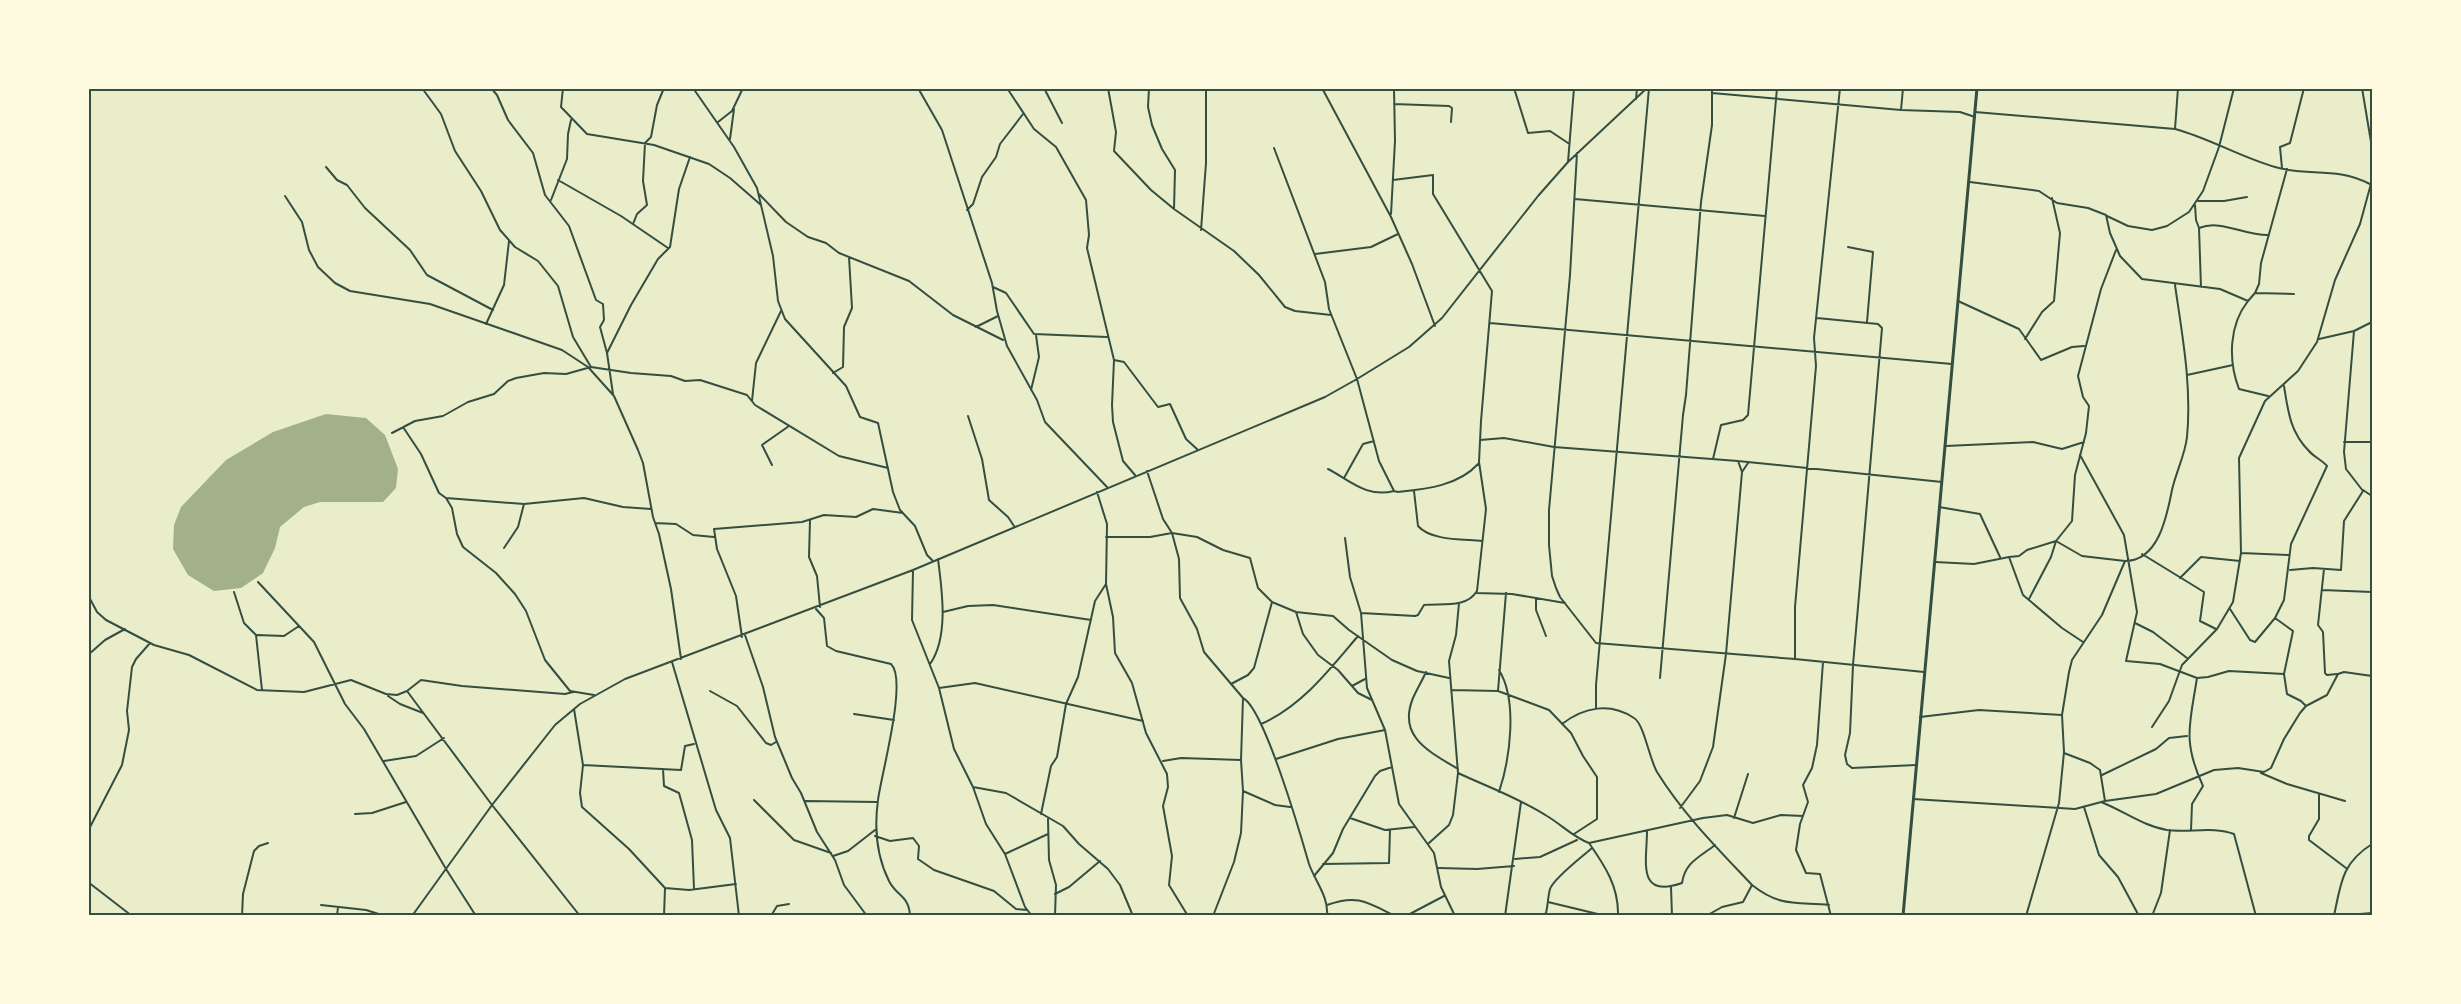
<svg xmlns="http://www.w3.org/2000/svg" width="2461" height="1004" viewBox="0 0 2461 1004" font-family="'Titillium Web',sans-serif">
  <style>
    .water { fill: #a3b18a }
    .lines { fill: none; stroke-linecap: round; stroke-linejoin: round }
    .minor { stroke: #344e41; stroke-width: 2 }
    .secondary { stroke: #344e41; stroke-width: 3 }
    .neatline { fill: none; stroke: #344e41; stroke-width: 2 }
  </style>
  <rect width="100%" height="100%" fill="#e9edc9"/>
  <!-- water -->
  <path class="water" d="M326 414 366 418 385 435 398 469 396 488 383 502H320L304 507 280 527 275 548 263 573 241 588 214 591 188 575 173 549 174 525 181 507 226 460 273 432Z"/>
  <g class="lines">
    <!-- minor -->
    <path class="minor" d="M422 88 441 114 455 151 481 191 500 230 515 247 538 261 558 286 573 337 591 367
      M491 88 497 95 508 120 533 153 545 195 569 226 596 300 603 304 604 320 600 327 607 353
      M563 88 561 107 587 134 654 145 709 164 730 178 761 205
      M693 88 734 147 757 188 773 256 778 301 785 319 846 386 860 417 878 423 893 492 900 510 915 526 927 555 933 561
      M918 88 942 130 992 283 997 311 1007 346 1037 400 1045 422 1107 487
      M1007 88 1034 129 1056 147 1086 200 1089 235 1087 248 1114 360 1112 405 1113 422 1123 461 1135 475
      M1044 88 1062 123
      M1108 88 1116 132 1114 151 1151 190 1174 209 1234 251 1259 275 1285 307 1295 311 1331 315
      M1149 88 1148 107 1152 125 1162 149 1175 170 1174 209
      M1322 88 1391 217 1412 264 1435 326
      M1514 88 1528 133 1550 131 1568 143
      M1840 88 1814 338 1816 366 1795 607V659L1924 672
      M2362 88 2372 148
      M1712 93 1901 110 1903 88
      M1636 99 1637 88
      M1394 104 1449 106 1452 108 1451 122
      M1901 110 1960 112 1975 117
      M1975 112 2175 129C2209 138 2240 157 2275 167 2309 177 2335 166 2370 184
      M718 122 732 111 743 88
      M2175 129 2178 88
      M730 139 734 109
      M1274 148 1325 282 1329 309 1357 379 1379 461 1394 491 1398 492C1426 489 1458 486 1478 464
      M1577 153 1570 275 1549 510V545L1552 576 1556 588 1560 597 1596 643 1795 659
      M1568 162 1574 88
      M326 167 337 180 347 185 365 208 410 250 427 275 493 310
      M2282 168 2280 147 2290 143 2304 88
      M558 180 621 216 668 248
      M1970 182 2039 191 2057 203 2088 208 2106 215 2110 233 2120 256 2142 279 2220 289 2248 301 2255 293 2294 294
      M759 194 786 222 808 237 826 243 839 253 909 281 953 315 1003 340
      M285 196 302 222 309 250 318 267 335 283 350 291 430 304 562 350 588 367 614 396 638 450 643 463 653 517 659 534 671 589 681 659
      M1575 199 1765 216
      M551 200 567 159 568 134 571 120
      M2198 201H2224L2247 197
      M2195 205 2196 220 2199 228 2201 287
      M967 210 973 204 982 177 996 157 1000 144 1023 114
      M1391 214 1395 141 1394 88
      M2107 216 2128 226 2152 230 2167 226 2189 212 2203 191 2219 147 2234 88
      M633 224 637 214 647 205 643 181 645 143 651 137 657 105 664 88
      M2199 228C2222 219 2244 236 2269 235
      M1201 230 1206 163V88
      M1848 247 1873 252 1867 322
      M1315 254 1371 247 1398 234
      M993 287 1006 293 1034 334 1107 337
      M2255 293 2259 284 2261 263 2287 169
      M1958 301 2019 329 2041 360 2072 347 2084 346
      M2248 301C2229 325 2228 360 2239 389L2268 396
      M1817 318 1878 324 1882 328 1853 665 1850 733 1845 755 1847 764 1852 768 1916 765
      M1490 323 1952 364
      M486 324 504 285 509 241
      M976 327 998 316
      M2025 339 2042 312 2054 301 2060 233 2052 198
      M2319 339 2354 331 2372 322
      M1114 360 1124 362 1158 407 1170 404 1186 439 1198 450
      M833 373 843 367 844 327 852 308 849 257
      M2187 375 2233 365
      M2284 386C2288 411 2290 432 2309 451 2314 457 2322 460 2327 466L2291 544 2284 600 2275 618 2293 631 2284 674 2287 694 2301 701 2306 706
      M1031 390 1039 357 1036 335
      M613 394 607 353 631 305 658 259 670 247 679 189 690 157
      M752 401 756 363 781 311
      M968 416 982 459 989 500 1008 517 1014 526
      M403 427 421 454 439 493 446 498 452 508 457 534 463 547 496 573 515 594 526 611 545 660 570 691 594 695
      M392 433 415 421 443 416 468 402 494 394 508 381 516 378 544 373 566 374 591 367 631 373 671 376 685 381 700 380 747 395 755 405 839 456 888 468
      M1480 440 1504 438 1554 447 1738 461 1942 482
      M2344 442H2372
      M1946 446 2033 442 2062 449 2084 442
      M2080 455 2124 535 2137 612 2126 661 2160 664 2197 678 2208 677 2229 671 2284 674
      M1713 459 1721 425 1743 420 1748 415 1777 88
      M1738 461 1742 472
      M772 465 762 445 789 426
      M1328 469C1351 481 1367 498 1394 491
      M1147 471 1163 519 1172 533 1197 537 1223 550 1250 558 1258 588 1272 602 1296 612 1333 616 1349 630 1392 660 1417 671 1449 678
      M1344 478 1363 444 1374 441
      M2363 490 2372 496
      M1414 491 1418 526C1431 541 1464 539 1482 541
      M1097 492 1107 524 1106 584 1113 617 1115 653 1132 683 1146 733 1167 774 1168 787 1163 806 1172 856 1169 885 1188 916
      M446 498 524 504 584 498 623 507 651 509
      M1939 507 1980 514 2000 557
      M810 520 809 557 817 576 820 607
      M655 523 676 524 693 535 714 537
      M1106 537H1150L1172 533 1179 559 1180 598 1197 629 1204 652 1243 698C1264 708 1301 836 1309 864 1315 881 1329 897 1327 916
      M1345 538 1350 577 1361 613 1367 688 1385 730 1399 804 1434 853 1441 887 1455 916
      M504 548 518 527 524 504
      M2241 553 2289 555
      M2142 554 2204 592 2200 621 2216 629
      M2009 557 2019 556 2027 550 2056 541 2072 521 2075 475 2086 433 2089 406 2083 397 2078 376 2101 289 2116 250
      M1935 562 1974 564 2009 557 2023 595 2062 628 2083 642
      M2324 569 2318 625 2323 632 2325 673 2327 675 2337 674
      M913 570 912 620 939 688 954 749 973 787 986 824 1005 854 1025 907 1032 916
      M2290 570 2313 568 2341 570 2344 521 2363 491 2346 469 2344 452 2354 331
      M2180 578 2201 557 2240 561
      M258 582 314 642 345 704 364 729 446 869 476 916
      M2322 590 2372 592
      M234 592 244 623 256 635 262 690
      M1476 593 1512 594 1565 603
      M88 595 97 612 106 620 154 645 189 655 257 690 304 692 351 680 386 694 397 695 407 691 421 680 462 686 565 694 573 692
      M1536 598V610L1546 636
      M2029 599 2051 557 2056 541 2082 556 2125 561
      M816 609 824 618 827 646 836 651 891 664C908 680 881 775 878 800 874 829 876 855 889 881 897 897 909 895 910 916
      M2230 609 2250 640 2255 642 2275 618
      M943 612 968 606 993 605 1091 620
      M1296 612 1303 634 1318 655 1338 670 1358 693 1372 700
      M1361 613 1415 616 1418 615 1424 605C1441 603 1466 609 1477 591L1486 509 1479 462 1481 421 1492 291 1433 194V175L1393 180
      M2135 623 2153 632 2187 658
      M257 635 284 636 299 626
      M745 635 763 687 775 737 792 778 801 793 817 832 835 860 844 885 867 916
      M742 637 736 596 717 549 714 529 802 522 824 515 856 517 873 509 903 513
      M88 655 105 640 125 629
      M672 662 716 810 730 838 739 916
      M1823 662 1817 745 1812 768 1803 785 1808 802 1800 824 1796 850 1806 873 1820 874 1831 916
      M930 664C949 637 942 590 938 559
      M1499 670C1518 701 1510 759 1499 792
      M1426 672C1422 681 1417 689 1413 698 1397 737 1430 752 1458 769
      M1660 678 1683 415 1686 395 1701 202 1712 125V88
      M1231 684 1248 675 1254 668 1272 602
      M1352 686 1365 679
      M939 688 975 683 1143 721
      M1451 690 1498 691 1549 710 1571 733 1583 756 1597 777V819L1574 834
      M407 691 492 805 580 916
      M710 691 737 706 766 743 771 745 776 742
      M1498 691 1506 593
      M388 696 400 704 423 713
      M1243 698 1241 760 1243 791 1275 805 1290 807
      M1596 708V685L1649 88
      M574 709 583 765 580 793 582 807 629 849 665 888 664 916
      M854 714 894 720
      M1920 717 1979 710 2062 715
      M1261 724C1302 706 1330 669 1358 636
      M1562 724C1584 707 1610 702 1634 718 1644 724 1649 758 1657 772 1683 814 1718 849 1752 885 1780 907 1795 902 1829 905
      M2152 727 2169 701 2182 665 2217 629 2233 602 2241 553 2239 458 2265 401 2298 371 2317 342 2335 280 2360 224 2372 180
      M2064 753 2090 763 2100 770 2105 801
      M1276 759 1338 739 1385 730
      M384 761 416 756 444 738
      M1163 761 1181 758 1241 760
      M583 765 681 770 685 746 694 744
      M663 769 664 786 679 793 692 840 694 889
      M1458 773C1488 787 1519 798 1547 816 1562 825 1573 837 1589 843L1703 818 1727 815 1753 823 1781 815 1803 816
      M2261 773 2287 784 2345 801
      M2102 775 2156 749 2169 738 2187 736
      M973 787 1006 793 1063 826 1079 844 1108 869 1120 885 1133 916
      M2319 795V819L2309 836V840L2346 868
      M1913 799 2075 809 2105 801 2156 794 2214 770 2238 768 2264 772 2271 768 2284 739 2300 713 2306 706 2327 695 2338 674 2344 672 2372 676
      M754 800 794 840 831 853
      M805 801 877 802
      M2101 802C2124 811 2143 826 2167 830 2189 833 2213 826 2234 834L2256 916
      M2084 807 2099 855 2118 877 2139 916
      M1680 808 1700 781 1713 747 1726 654 1742 472 1748 463
      M355 814 372 813 406 802
      M1041 814 1051 766 1057 757 1066 704 1078 677 1095 601 1106 584
      M1350 818 1385 830 1414 827
      M1734 818 1748 774
      M1048 819 1049 860 1056 885 1055 916
      M2191 830 2192 804 2203 786C2182 741 2190 723 2197 678
      M88 831 122 765 129 730 127 711 132 667 136 659 150 643
      M1647 831C1647 861 1636 899 1682 883 1685 862 1700 857 1715 845
      M875 836 890 841 913 838 919 846 918 859 934 870 994 891 1016 909 1027 910
      M1429 843 1449 825 1453 815 1458 773 1449 661 1456 635 1459 603
      M1589 843C1605 866 1619 887 1618 916
      M1005 854 1048 834
      M833 856 848 851 875 830
      M1515 859 1540 857 1577 840
      M1323 864 1389 863 1390 830
      M1439 868 1477 869 1514 866
      M1314 876 1333 853 1343 829 1375 776 1380 771 1392 767
      M88 882 132 916
      M1671 887 1672 916
      M665 888 689 890 736 884
      M1055 894 1069 887 1100 861
      M1548 902 1606 916
      M321 905 366 910 385 916
      M1327 905C1357 894 1367 902 1395 916
      M242 916 243 894 254 851 259 846 268 843
      M337 916 338 907
      M412 916 492 805 555 725 580 704 625 679 913 570 1325 397 1357 379 1409 347 1442 318 1538 196 1568 162 1647 88
      M771 916 777 906 789 904
      M1213 916 1234 862 1241 833 1243 791
      M1406 916 1444 896
      M1505 916 1521 802
      M1541 916 1546 913C1548 905 1548 896 1550 889 1554 878 1582 857 1592 848
      M1706 916 1722 907 1743 902 1752 885
      M2026 916 2059 803 2064 752 2062 715 2069 672 2072 660 2102 615 2125 561C2159 561 2167 515 2172 490 2176 472 2185 455 2187 437 2192 386 2182 334 2175 285
      M2152 916 2161 893 2170 830
      M2334 916C2341 882 2342 863 2372 844
      M2336 916 2372 913"/>
    <!-- secondary -->
    <path class="secondary" d="M1903 916 1977 88"/>
  </g>
  <!-- border -->
  <rect width="2461" height="1004" fill="none" stroke="#fefae0" stroke-width="180"/>
  <rect x="90" y="90" width="2281" height="824" class="neatline"/>
</svg>
